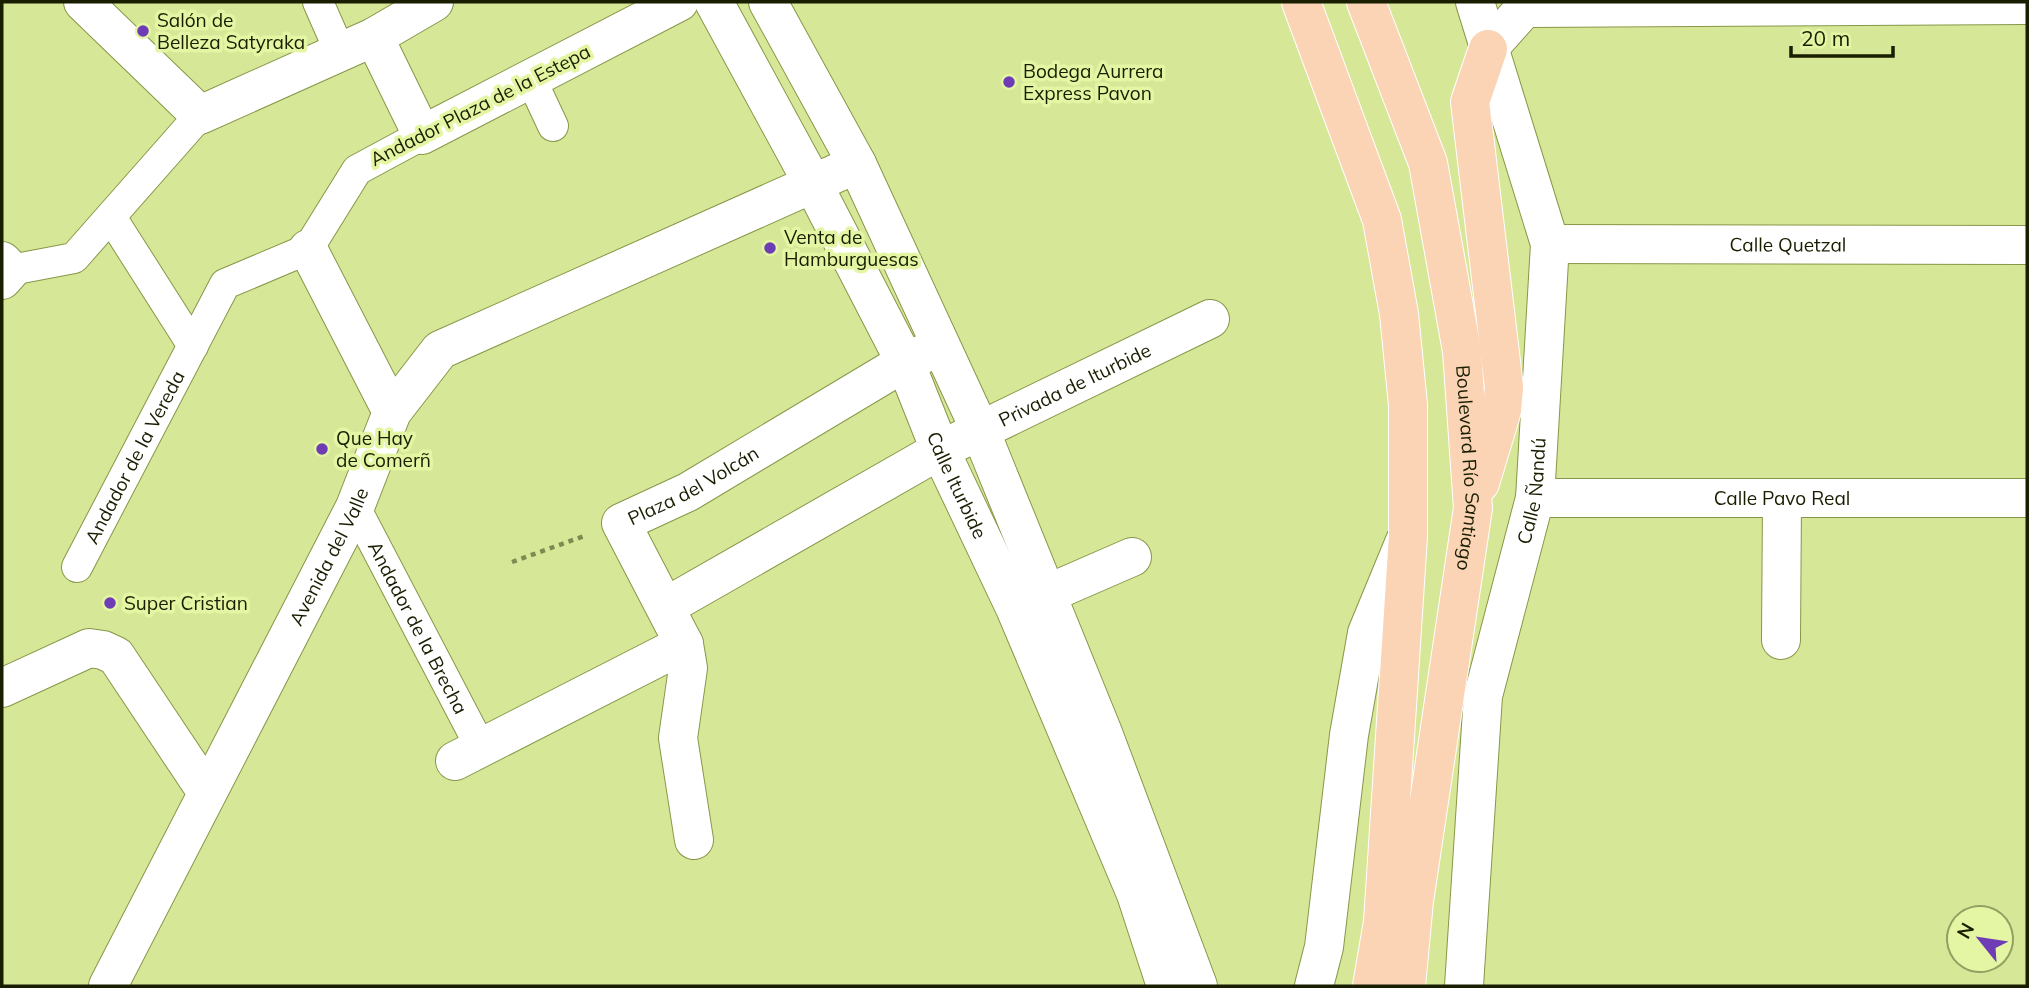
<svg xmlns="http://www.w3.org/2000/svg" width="2029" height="988" viewBox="0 0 2029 988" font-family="Mulish,sans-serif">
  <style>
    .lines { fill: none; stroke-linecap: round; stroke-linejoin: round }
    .pedestrian-casing { stroke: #879748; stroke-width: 32 }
    .minor-casing { stroke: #879748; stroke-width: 40 }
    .tertiary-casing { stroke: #879748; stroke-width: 40 }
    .primary-casing { stroke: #fff; stroke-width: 40 }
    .path { stroke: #7e8a50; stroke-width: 4.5; stroke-dasharray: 5 5; stroke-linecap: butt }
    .pedestrian { stroke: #fff; stroke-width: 30 }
    .minor { stroke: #fff; stroke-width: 38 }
    .tertiary { stroke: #fff; stroke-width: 38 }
    .primary { stroke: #fbd3b5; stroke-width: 38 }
    .poi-dot { fill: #6e3cb4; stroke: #e4f6a4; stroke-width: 2.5 }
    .labels { text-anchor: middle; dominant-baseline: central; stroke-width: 7; stroke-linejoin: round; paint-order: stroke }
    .poi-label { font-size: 19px; fill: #191e00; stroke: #e4f6a4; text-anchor: start }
    .street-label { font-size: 19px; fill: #191e00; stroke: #e4f6a4 }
  </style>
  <rect width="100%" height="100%" fill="#d6e897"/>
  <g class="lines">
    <defs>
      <g id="pedestrian">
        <path d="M318 2 340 52"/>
        <path d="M531 79 553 126"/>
        <path d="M111 217 193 346"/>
        <path d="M11 270 74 258 200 115"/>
        <path id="s1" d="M355 507 481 748"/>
        <path id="s2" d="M77 567 225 284 308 249 357 170 422 135"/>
      </g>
      <g id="minor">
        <path d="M83 2 200 115 374 37 434 2"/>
        <path d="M714 2 813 184"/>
        <path d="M768 2 857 164"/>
        <path d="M374 37 422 135 679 2"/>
        <path id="s3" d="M1550 244 2027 245"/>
        <path d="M308 249 392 412"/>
        <path d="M2 261 11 270 2 280"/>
        <path id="s4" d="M1535 498H2027"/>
        <path id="s5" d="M667 606 940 450 1210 319"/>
        <path d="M1017 607 1132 557"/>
        <path d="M1781 640 1782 500"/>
        <path d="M2 688 89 648 103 650 116 656 206 791"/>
        <path d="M455 761 684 644"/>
        <path id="s6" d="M694 840 678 738 688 668 684 644 621 523 688 492 905 362 939 347"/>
      </g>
      <g id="tertiary">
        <path d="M1488 49 1521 12 1528 8 2027 5"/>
        <path id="s7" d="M813 184 905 362 940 450 1015 608 1136 894 1166 986"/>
        <path id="s8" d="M108 986 355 507 392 412 440 350 857 164 980 430 1103 733 1198 986"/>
        <path d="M1314 986 1324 947 1349 735 1367 633 1405 541"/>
        <path id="s9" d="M1464 986 1483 696 1535 498 1550 244 1475 2"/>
      </g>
      <g id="primary">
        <path d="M1301 2 1382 220 1399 314 1408 405V536L1383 922 1372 986"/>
        <path id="s10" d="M1366 2 1428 163 1462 351 1473 508 1414 901 1406 986"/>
        <path d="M1480 483 1502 410 1504 387 1470 102 1488 49"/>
      </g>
    </defs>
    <!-- pedestrian casing -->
    <use href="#pedestrian" class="pedestrian-casing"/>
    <!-- minor casing -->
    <use href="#minor" class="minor-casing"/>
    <!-- tertiary casing -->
    <use href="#tertiary" class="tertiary-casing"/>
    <!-- primary casing -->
    <use href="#primary" class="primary-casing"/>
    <!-- path -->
    <path class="path" d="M512 562 587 535"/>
    <!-- pedestrian -->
    <use href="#pedestrian" class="pedestrian"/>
    <!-- minor -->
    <use href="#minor" class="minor"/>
    <!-- tertiary -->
    <use href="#tertiary" class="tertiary"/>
    <!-- primary -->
    <use href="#primary" class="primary"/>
  </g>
  <!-- markers -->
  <g class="poi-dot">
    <circle cx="143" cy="31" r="7"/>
    <circle cx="1009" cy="82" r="7"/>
    <circle cx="770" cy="248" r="7"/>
    <circle cx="322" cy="449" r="7"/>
    <circle cx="110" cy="603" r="7"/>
  </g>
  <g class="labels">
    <!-- poi labels -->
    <g class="poi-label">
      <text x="157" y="20">Salón de<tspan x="157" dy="22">Belleza Satyraka</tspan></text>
      <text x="1023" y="71">Bodega Aurrera<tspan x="1023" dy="22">Express Pavon</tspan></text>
      <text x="784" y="237">Venta de<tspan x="784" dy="22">Hamburguesas</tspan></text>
      <text x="336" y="438">Que Hay<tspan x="336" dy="22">de Comerñ</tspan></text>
      <text x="124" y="603">Super Cristian</text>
    </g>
    <!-- street labels -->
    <g class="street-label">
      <text transform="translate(480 105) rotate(-27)">Andador Plaza de la Estepa</text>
      <text stroke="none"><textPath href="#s3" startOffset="238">Calle Quetzal</textPath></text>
      <text stroke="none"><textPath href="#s5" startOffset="464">Privada de Iturbide</textPath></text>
      <text stroke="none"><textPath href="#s2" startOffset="124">Andador de la Vereda</textPath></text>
      <text stroke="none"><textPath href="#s10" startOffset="481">Boulevard Río Santiago</textPath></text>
      <text stroke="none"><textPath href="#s6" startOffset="416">Plaza del Volcán</textPath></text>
      <text stroke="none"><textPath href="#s7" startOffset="334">Calle Iturbide</textPath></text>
      <text stroke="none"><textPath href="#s9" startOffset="502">Calle Ñandú</textPath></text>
      <text stroke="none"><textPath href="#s4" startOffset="247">Calle Pavo Real</textPath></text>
      <text stroke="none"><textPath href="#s8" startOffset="483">Avenida del Valle</textPath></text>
      <text stroke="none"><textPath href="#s1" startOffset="136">Andador de la Brecha</textPath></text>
    </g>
  </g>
  <!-- border -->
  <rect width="2029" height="988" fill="none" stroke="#191e00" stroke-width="7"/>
  <!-- north arrow -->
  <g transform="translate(1980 939) rotate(300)"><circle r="33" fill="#e4f6a4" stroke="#93a062" stroke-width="2"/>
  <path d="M0-5L12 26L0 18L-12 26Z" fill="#6e3cb4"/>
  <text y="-10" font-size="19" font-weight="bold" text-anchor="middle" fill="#191e00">N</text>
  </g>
  <!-- scale -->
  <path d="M1791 46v10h102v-10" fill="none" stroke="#191e00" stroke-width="3.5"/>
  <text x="1801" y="46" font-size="21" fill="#191e00" stroke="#e4f6a4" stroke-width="5" paint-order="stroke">20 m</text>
</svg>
